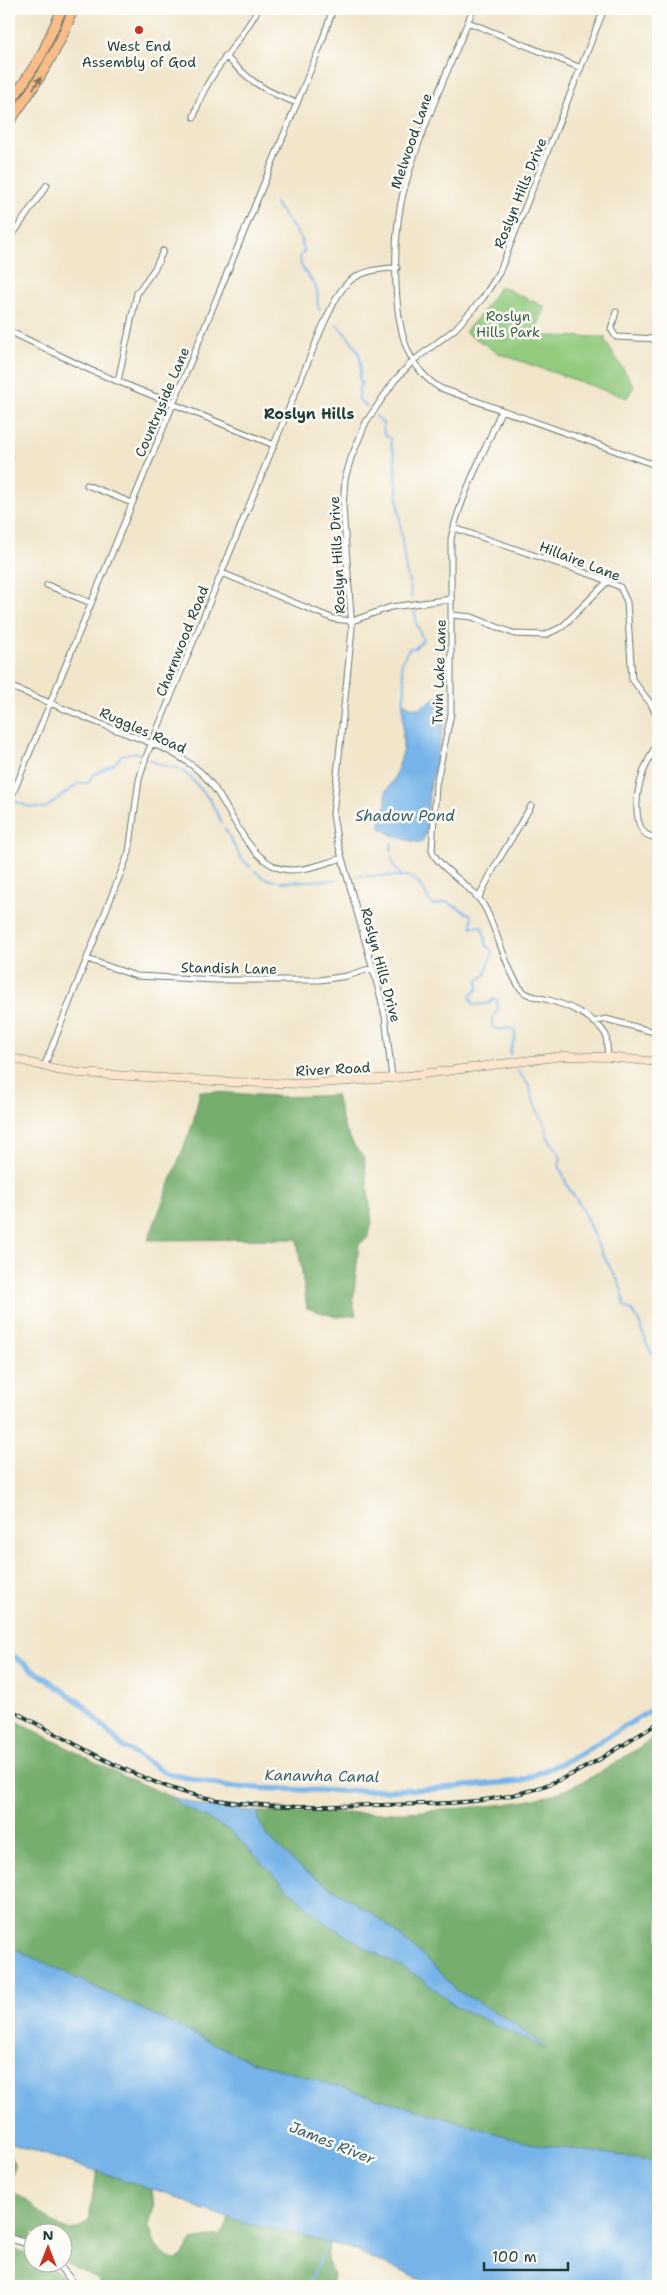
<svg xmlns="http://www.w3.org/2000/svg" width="667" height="2295" viewBox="0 0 667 2295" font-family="'Shantell Sans',sans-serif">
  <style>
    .green { fill: #92ca7e; stroke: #588459 }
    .forest { fill: #75ae6d; stroke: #4a7650 }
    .water { fill: #75b3e8; stroke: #4a788e }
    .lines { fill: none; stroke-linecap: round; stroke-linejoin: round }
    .stream { stroke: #75b3e8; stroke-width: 2 }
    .canal { stroke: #75b3e8; stroke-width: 5.5 }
    .minor-casing { stroke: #687868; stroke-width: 7 }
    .tertiary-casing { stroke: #687868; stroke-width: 8 }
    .secondary-casing { stroke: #687868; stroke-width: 9 }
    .trunk-casing { stroke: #687868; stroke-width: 11 }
    .minor { stroke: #fff; stroke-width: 5 }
    .tertiary { stroke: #fff; stroke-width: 6 }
    .secondary { stroke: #fce5cf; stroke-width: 8 }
    .trunk { stroke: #f8bd88; stroke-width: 9 }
    .rail-casing { stroke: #1f3d34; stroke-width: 4 }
    .rail { stroke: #fdfcf7; stroke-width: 2; stroke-dasharray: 5.5; stroke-linecap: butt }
    .oneway { fill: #81775a }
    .poi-dot { fill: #c8321e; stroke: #fdfcf7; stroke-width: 2 }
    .labels { text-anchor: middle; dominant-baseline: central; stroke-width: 5; stroke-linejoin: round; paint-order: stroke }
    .poi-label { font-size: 14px; fill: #1f3d34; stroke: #fdfcf7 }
    .street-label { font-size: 14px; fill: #1f3d34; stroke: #fdfcf7 }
    .park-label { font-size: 14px; fill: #3c6046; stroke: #fdfcf7 }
    .neighbourhood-label { font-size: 15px; font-weight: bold; fill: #1f3d34; stroke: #fdfcf7 }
    .water-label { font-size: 15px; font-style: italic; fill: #39606a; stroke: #fdfcf7 }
  </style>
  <rect width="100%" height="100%" fill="#fdfcf7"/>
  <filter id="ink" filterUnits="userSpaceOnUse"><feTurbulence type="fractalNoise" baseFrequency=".02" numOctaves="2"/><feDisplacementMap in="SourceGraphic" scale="10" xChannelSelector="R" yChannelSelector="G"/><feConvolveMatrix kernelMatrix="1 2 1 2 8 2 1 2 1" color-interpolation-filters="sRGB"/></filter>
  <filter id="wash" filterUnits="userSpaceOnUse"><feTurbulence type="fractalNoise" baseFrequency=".0096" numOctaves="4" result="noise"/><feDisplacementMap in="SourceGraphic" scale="20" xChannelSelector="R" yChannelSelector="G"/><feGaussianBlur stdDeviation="1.12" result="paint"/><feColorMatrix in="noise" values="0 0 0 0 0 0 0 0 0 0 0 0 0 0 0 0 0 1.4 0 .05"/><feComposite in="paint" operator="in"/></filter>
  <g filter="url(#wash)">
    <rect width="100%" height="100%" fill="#f1e5ca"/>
    <!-- green -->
    <path class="green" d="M500 286 545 307 534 336 605 337V341L634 386 627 398 500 354 465 332 481 314Z"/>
    <!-- forest -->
    <path class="forest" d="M200 1091 287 1097 336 1095 344 1127 355 1147 364 1157 372 1222 368 1238 359 1244 353 1302 356 1315 336 1317 307 1308 297 1239 148 1240 193 1123Z
      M9 1717 114 1772 169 1796 181 1805 231 1831 289 1890 323 1921 370 1950 421 1978 455 2006 544 2048 512 2022 456 1990 431 1963 379 1918 299 1867 269 1838 258 1820 259 1812C331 1813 403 1815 475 1807 501 1805 528 1802 553 1794 591 1782 625 1756 658 1735V2161L529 2143 248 2060 9 1946Z
      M9 2153 15 2166 9 2185C17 2197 22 2196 32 2205 50 2220 69 2244 90 2218 90 2201 95 2188 97 2171L152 2189 154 2207 149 2225 155 2244 159 2251 171 2259 176 2260 183 2255 192 2240 220 2235 225 2230 228 2218 329 2243 327 2260 333 2274 332 2286H102C95 2272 75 2270 63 2261L62 2232H32V2241L9 2234Z
      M9 2248 32 2256V2262L50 2264 70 2286H9Z"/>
    <!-- water -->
    <path class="water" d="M437 697 446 701V714L429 792 426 834 421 843C405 840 392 836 379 827L386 804V791L394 779 403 752V701L410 707 420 708Z
      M169 1796 199 1805 259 1812 258 1820 269 1838 299 1867 379 1918 431 1963 456 1990 512 2022 547 2049 455 2006 421 1978 370 1950 323 1921 289 1890 231 1831 181 1805Z
      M9 1946 248 2060 529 2143 658 2161V2286H435L349 2248 292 2233 243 2223 199 2208 172 2195 9 2143Z"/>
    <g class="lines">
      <!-- stream -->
      <path class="stream" d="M274 202 302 240V246L305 250 300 257C300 274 314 277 317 291 319 298 315 304 320 310
        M336 324C352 340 366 354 359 378L362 383 359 388V400L366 406
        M376 416 383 423 384 434 391 439V448L394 451C397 491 400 531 406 571 408 580 412 587 411 597
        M403 702C403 698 405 694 405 690 406 669 394 670 410 648H415L423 640 416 623 415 611
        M148 759 161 765 178 768 190 777 210 800 222 823
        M16 802 30 807 45 808 79 783H88L93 775 114 764 122 755 136 752 140 755
        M225 829 241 858 250 867
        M391 850 392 842
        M391 856 394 867 401 875
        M255 871 264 878 281 882 337 880
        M357 876H408L418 882 433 906 445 902 449 903 471 915 472 927 481 926 485 936 486 945 493 952 485 975 478 980V989L470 996 474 1005 490 1003 493 999H497L498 1010 492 1018V1026L497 1030 509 1028 514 1030C519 1041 509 1044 510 1054
        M518 1071 529 1086 536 1108 546 1126 547 1136 561 1157 559 1166C563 1173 565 1180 568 1187 572 1194 578 1200 581 1207 588 1221 593 1235 600 1249 609 1270 624 1281 624 1306 641 1314 641 1331 648 1347 650 1353 655 1355 658 1360
        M306 2286C315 2271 322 2259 326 2242"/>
      <!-- canal -->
      <path class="canal" d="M9 1653 82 1704 122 1746 166 1773 228 1787 336 1791 434 1789 521 1781 575 1757 658 1706"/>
    </g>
  </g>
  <g filter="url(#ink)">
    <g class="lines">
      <defs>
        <path id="minor" d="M473 9C450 67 422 125 405 186 393 228 391 310 408 351 415 366 425 379 440 388L658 466
          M468 22 581 68
          M225 56C251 81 261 90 297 103
          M194 117C205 74 238 47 258 9
          M9 240 47 185
          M616 312 611 329 616 337 658 339
          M9 331 90 370 274 445
          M118 381 137 293 155 268 163 251
          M501 411C484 454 461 494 451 539V714L436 785 432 851C441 871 471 884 484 906 496 926 509 980 524 992 530 997 541 998 549 1000 569 1006 595 1017 606 1035L608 1057
          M9 456 10 457
          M87 485 132 503
          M454 528 598 577 620 587 627 602 632 679 651 704 658 719
          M222 573 334 619 352 621 391 607 452 599
          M47 585 91 603
          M452 615 472 617 515 634 545 635 562 627 608 581
          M658 643V662
          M9 686C43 700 76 714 111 728 140 739 174 749 199 771 229 797 237 845 272 865 291 877 322 864 342 858
          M658 740C653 752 646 763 642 776 636 794 630 839 658 837
          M9 803 320 47 333 9
          M479 897 495 866 531 806
          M87 959 136 976 217 980H320L347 976 372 968
          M593 1022 606 1019 658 1033
          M44 1067 129 852 139 780 146 757 321 330C341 287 346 269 397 268
          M392 1078 385 1016 379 991 337 840 333 814 352 629 343 507 345 479 351 458 366 422 395 380 413 361 455 329 483 298 499 273 604 9"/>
        <path id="tertiary" d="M9 2238 32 2245
          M56 2262 76 2286"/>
        <path id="secondary" d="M9 1057 57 1070 79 1073 230 1082 306 1084 392 1078 563 1056 608 1057 658 1062"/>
        <path id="trunk" d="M9 105 41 56 62 9
          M9 123C34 87 59 51 73 9"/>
      </defs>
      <!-- minor casing -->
      <use href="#minor" class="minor-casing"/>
      <!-- tertiary casing -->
      <use href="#tertiary" class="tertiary-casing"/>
      <!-- secondary casing -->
      <use href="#secondary" class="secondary-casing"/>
      <!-- trunk casing -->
      <use href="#trunk" class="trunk-casing"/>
      <!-- minor -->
      <use href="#minor" class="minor"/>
      <!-- tertiary -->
      <use href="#tertiary" class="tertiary"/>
      <!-- secondary -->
      <use href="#secondary" class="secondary"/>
      <!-- trunk -->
      <use href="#trunk" class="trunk"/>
      <defs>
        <path id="rail" d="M9 1709C65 1738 122 1773 183 1792 243 1810 312 1806 374 1805 426 1804 482 1805 532 1790 578 1776 618 1748 658 1723"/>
      </defs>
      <!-- rail casing -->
      <use href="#rail" class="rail-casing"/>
      <!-- rail -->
      <use href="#rail" class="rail"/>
    </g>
    <!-- one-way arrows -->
    <defs><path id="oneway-solid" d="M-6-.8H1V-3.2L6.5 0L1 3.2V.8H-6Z" transform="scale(1.25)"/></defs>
    <use class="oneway" href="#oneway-solid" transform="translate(37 83) rotate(-56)"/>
  </g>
  <!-- markers -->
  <circle class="poi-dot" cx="139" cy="30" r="5"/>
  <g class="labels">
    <!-- poi labels -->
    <g class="poi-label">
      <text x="139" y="46">West End<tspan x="139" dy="16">Assembly of God</tspan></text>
    </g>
    <!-- street labels -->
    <g class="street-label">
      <text transform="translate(411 141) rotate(-71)">Melwood Lane</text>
      <text transform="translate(520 193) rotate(-68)">Roslyn Hills Drive</text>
      <text transform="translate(162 402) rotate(-67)">Countryside Lane</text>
      <text transform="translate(337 555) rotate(-93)">Roslyn Hills Drive</text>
      <text transform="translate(580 561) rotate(21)">Hillaire Lane</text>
      <text transform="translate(182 641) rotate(-68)">Charnwood Road</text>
      <text transform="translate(439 672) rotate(-88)">Twin Lake Lane</text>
      <text transform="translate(143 730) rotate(24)">Ruggles Road</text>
      <text transform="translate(381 965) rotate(75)">Roslyn Hills Drive</text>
      <text transform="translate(229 968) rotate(1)">Standish Lane</text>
      <text transform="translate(333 1069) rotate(-3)">River Road</text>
    </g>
    <!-- park labels -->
    <g class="park-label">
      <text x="508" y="316">Roslyn<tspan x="508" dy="16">Hills Park</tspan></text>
    </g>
    <!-- neighbourhood labels -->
    <g class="neighbourhood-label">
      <text x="309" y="414">Roslyn Hills</text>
    </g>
    <!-- water labels -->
    <g class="water-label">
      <text x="405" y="816">Shadow Pond</text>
      <text transform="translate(322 1776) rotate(1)">Kanawha Canal</text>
      <text transform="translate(332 2143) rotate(22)">James River</text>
    </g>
  </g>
  <!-- margin -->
  <rect width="667" height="2295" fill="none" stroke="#fdfcf7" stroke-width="30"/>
  <!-- north arrow -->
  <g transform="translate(48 2248)"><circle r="24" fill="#fdfcf7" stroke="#a4b0a9"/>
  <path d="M0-4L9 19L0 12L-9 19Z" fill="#c8321e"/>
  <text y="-8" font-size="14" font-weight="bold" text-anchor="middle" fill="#1f3d34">N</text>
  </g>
  <!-- scale -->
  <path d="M484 2262v8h84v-8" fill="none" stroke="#1f3d34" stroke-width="2.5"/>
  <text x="492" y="2262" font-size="15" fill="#1f3d34" stroke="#fdfcf7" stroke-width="4" paint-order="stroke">100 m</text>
</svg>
